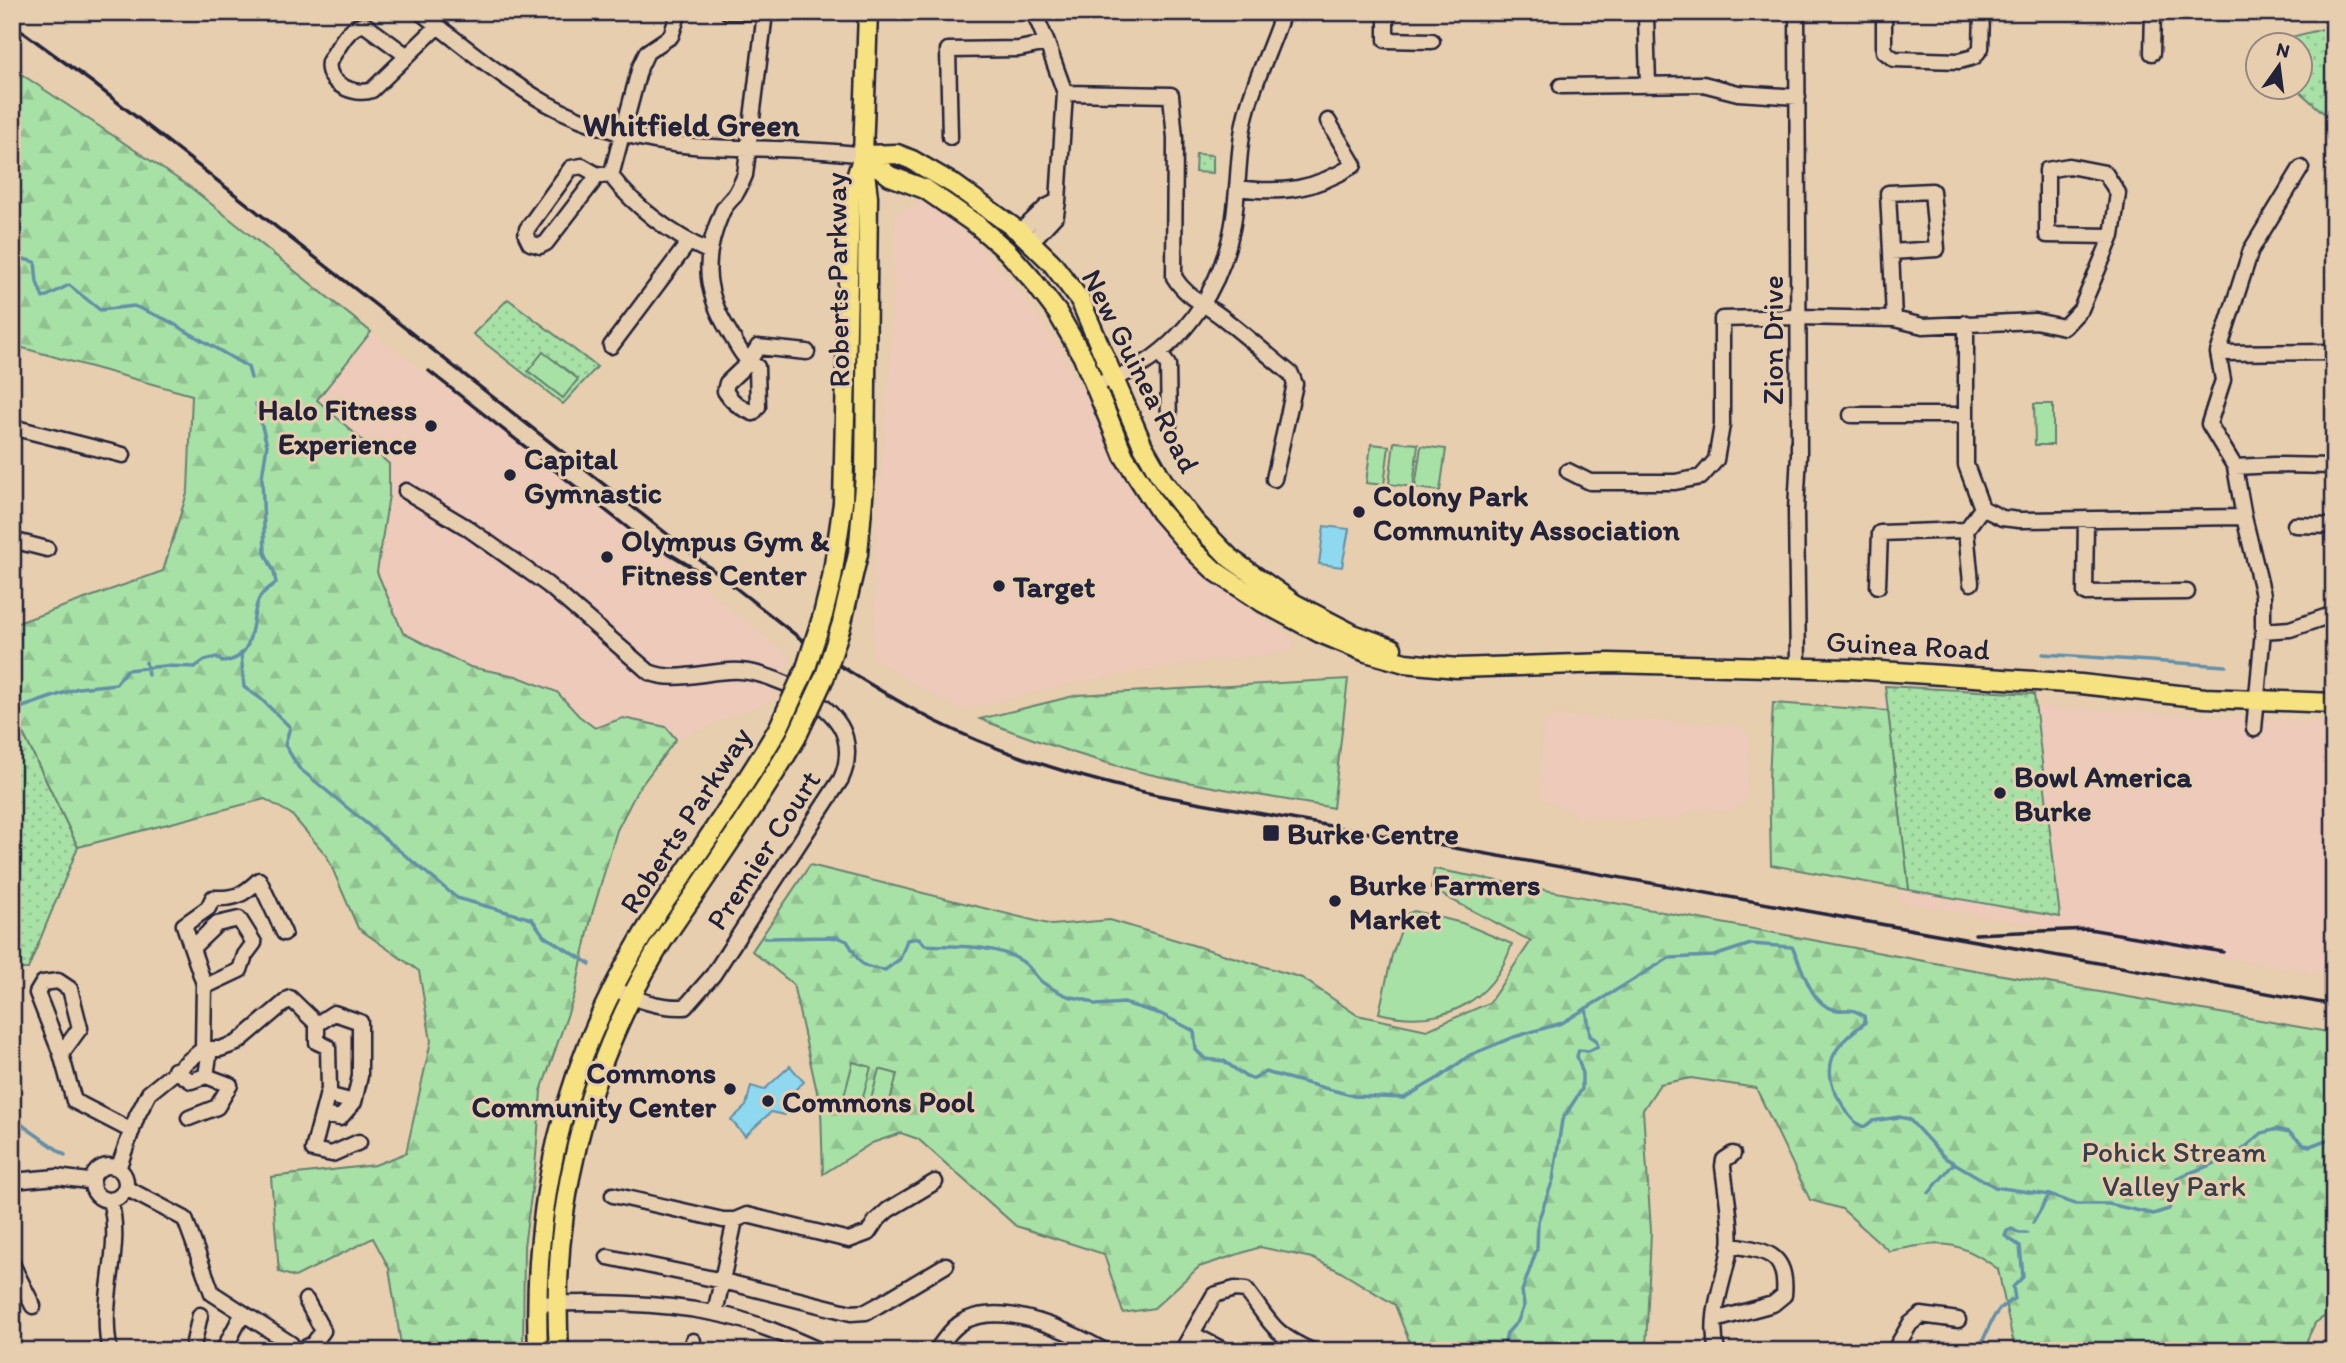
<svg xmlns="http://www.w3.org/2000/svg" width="2346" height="1363" viewBox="0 0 2346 1363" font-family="Itim,sans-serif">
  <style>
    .built { fill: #edcaba }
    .grass { fill: url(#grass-dots); stroke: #658270; stroke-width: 2 }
    .forest { fill: url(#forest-firs); stroke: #658270; stroke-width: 2 }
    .pitch { fill: #a8e1a6; stroke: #658270; stroke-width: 2 }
    .water { fill: #8fd9f0; stroke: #6390a8; stroke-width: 2 }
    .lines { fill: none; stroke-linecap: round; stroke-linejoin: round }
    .stream { stroke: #6390a8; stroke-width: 3.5 }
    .minor-casing { stroke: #22223b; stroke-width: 19 }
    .major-casing { stroke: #22223b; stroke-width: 23 }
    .minor { stroke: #e7ceaf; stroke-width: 14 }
    .major { stroke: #f6e281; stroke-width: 18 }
    .rail { stroke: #22223b; stroke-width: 3.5 }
    .major-bridge-casing { stroke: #22223b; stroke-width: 23; stroke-linecap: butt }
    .major-bridge { stroke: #f6e281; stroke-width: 18 }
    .poi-dot { fill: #22223b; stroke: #e7ceaf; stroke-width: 2.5 }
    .labels { text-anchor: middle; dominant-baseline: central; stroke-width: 6; stroke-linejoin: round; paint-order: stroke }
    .street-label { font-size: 30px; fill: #22223b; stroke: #e7ceaf }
    .poi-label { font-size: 30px; font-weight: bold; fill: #22223b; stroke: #e7ceaf; text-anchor: start }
    .park-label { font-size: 30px; fill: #363f4b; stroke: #e7ceaf }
    .neighbourhood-label { font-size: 32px; font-weight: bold; fill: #22223b; stroke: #e7ceaf }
  </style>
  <defs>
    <pattern id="grass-dots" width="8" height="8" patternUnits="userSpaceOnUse" patternTransform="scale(1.75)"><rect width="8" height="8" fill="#a8e1a6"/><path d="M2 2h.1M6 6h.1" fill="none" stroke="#90c190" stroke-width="1.8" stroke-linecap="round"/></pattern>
    <pattern id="forest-firs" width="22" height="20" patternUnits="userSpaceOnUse" patternTransform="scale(1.75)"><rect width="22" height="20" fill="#a8e1a6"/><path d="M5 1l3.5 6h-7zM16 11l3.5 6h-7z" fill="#90c190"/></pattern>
  </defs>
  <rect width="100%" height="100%" fill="#e7ceaf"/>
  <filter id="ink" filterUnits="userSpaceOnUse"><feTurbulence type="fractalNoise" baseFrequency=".0143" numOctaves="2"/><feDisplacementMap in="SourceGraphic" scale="14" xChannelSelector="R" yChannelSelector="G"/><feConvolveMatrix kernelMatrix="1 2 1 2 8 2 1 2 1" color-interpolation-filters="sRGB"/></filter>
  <g filter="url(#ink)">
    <!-- built -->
    <path class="built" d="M916 204H929L974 240 1022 295 1059 347 1078 386 1087 392 1115 456 1155 521 1188 556 1212 579 1254 613 1291 637 1294 646 1290 652 1221 659 1093 679 962 710 920 687 874 658 877 528 891 362 896 219 898 212Z
      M371 332 623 521 790 657 774 699 676 739 666 727 623 719 595 728 579 716 557 692 516 676 470 667 403 633 377 572 389 495V464L316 400Z
      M1881 698 2334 723V974L2331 976 1902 902Z
      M1554 716 1738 725 1749 736 1745 801 1732 811 1689 810 1678 820 1646 818 1641 821 1581 817 1540 796 1543 725Z"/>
    <!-- grass -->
    <path class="grass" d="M2334 26V122L2301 93 2298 88H2300V46L2279 45 2276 41Z
      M1196 154 1213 155V173L1195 172Z
      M508 299 597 367 563 404 473 334Z
      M1885 686 2034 694 2060 917 1909 890Z
      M12 710 78 847 28 969H12Z"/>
    <!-- forest -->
    <path class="forest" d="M12 68 190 187 371 332 317 400 389 464V495L377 572 403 633 470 667 516 676 557 692 579 716 595 728 623 718 666 727 676 739 637 791 617 830 592 914 575 993 541 1091 535 1168 524 1246 523 1351H402L389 1268 373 1238 295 1277 279 1272 271 1177 375 1165 406 1153 431 1041 419 971 358 928 327 856 291 814 265 799 78 847 12 710V625L163 571 188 490 192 395 12 345Z
      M1348 679 1333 808C1272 797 1210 788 1149 774 1091 760 1035 741 980 719L1078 695Z
      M1773 703 1888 711 1909 890 1771 865 1769 778Z
      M810 865 1052 925 1110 920 1302 978 1357 1015 1427 1030 1489 1003 1531 941 1431 889 1434 869 1940 964 2334 1033V1310L2315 1323 2302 1351H2020L2013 1341 1998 1269C1955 1237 1940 1242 1889 1251L1842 1209 1810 1200 1756 1088 1691 1078 1660 1084 1643 1110 1651 1231 1646 1351H1413L1395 1305 1339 1271 1312 1258 1260 1247 1199 1267 1154 1308 1123 1313 1104 1254 1016 1226 918 1139 901 1133 872 1143 823 1174 821 1110 793 984 752 951Z"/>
    <!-- pitch -->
    <path class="pitch" d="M543 352 578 379 563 398 528 371Z
      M2034 404H2053V445H2035Z
      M1394 442 1418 444 1413 487 1389 484Z
      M1371 444 1389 446 1384 485 1366 483Z
      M1421 446 1446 449 1440 491 1415 488Z
      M1414 911 1462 923 1512 944C1492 1004 1440 1029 1379 1013L1392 955 1407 914Z
      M853 1062 871 1067 861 1105 843 1100Z
      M879 1069 897 1074 887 1112 869 1107Z"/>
    <!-- water -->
    <path class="water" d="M1324 526 1349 529 1342 567 1319 564Z
      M790 1066 804 1082 789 1095 785 1115 771 1112 745 1136 731 1120 746 1106 751 1086 764 1090Z"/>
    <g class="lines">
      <!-- stream -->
      <path class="stream" d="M12 256 35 262 37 282 43 298 69 285 100 310 134 306 165 319 248 367 251 378
        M241 653 244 687 260 698 290 727 285 745 299 768 457 898 532 919 544 936 590 964
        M2043 654 2226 666
        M146 662 148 675
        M17 709 78 688 116 684 127 670 163 666 195 667 205 660 217 657 222 662C261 659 247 613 262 594 266 590 272 586 276 583L274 572 265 553 262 477 267 445 256 404
        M765 938 837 937 847 941C862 963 855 966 885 970L900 959 907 940 919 938 925 945C955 947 993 944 1020 960 1029 965 1032 972 1039 979 1042 983 1055 990 1061 993 1072 1000 1085 996 1096 1005L1124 1003 1161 1014 1194 1031 1196 1050 1205 1059 1224 1061 1246 1077 1254 1079 1265 1072 1354 1096 1404 1098 1440 1077 1470 1055 1514 1037 1562 1023 1669 958 1714 956 1751 944 1792 947C1803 966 1809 1003 1833 1009 1848 1013 1847 1005 1864 1016L1865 1023C1833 1045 1818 1068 1842 1104 1848 1114 1853 1123 1864 1127L1872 1121 1899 1117 1909 1119 1944 1157 1995 1187 2049 1195 2075 1204H2109L2153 1214 2169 1209 2177 1178 2236 1155 2262 1133 2277 1129 2289 1132 2304 1145 2310 1146 2334 1137
        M12 1115 25 1127 65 1155
        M1929 1193 1954 1163
        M2033 1223 2049 1195
        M1503 1351 1507 1333 1518 1321 1524 1305 1522 1291 1537 1249 1538 1221 1553 1180 1562 1120 1582 1089V1071L1577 1056 1579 1050 1589 1051 1598 1046 1596 1040 1590 1036 1586 1008
        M1977 1351C1991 1330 1989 1310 2015 1299L2013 1287 2023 1277 2020 1246 2005 1236 2007 1231 2012 1229 2019 1233H2027"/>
      <defs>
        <path id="minor" d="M420 12C460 43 502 78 546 103 589 127 643 142 693 146 750 150 806 147 863 155
          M679 12 671 36 647 52 640 67 611 176C635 207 672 235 708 251
          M728 12H778
          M1034 12 1047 43
          M1386 12V40L1432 41
          M1797 12 1799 454 1796 510 1798 667
          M1884 12V51L1894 59 1959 61 1974 57 1981 48 1982 12
          M765 13 745 175C742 182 739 189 735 195 731 200 725 205 722 212 703 255 703 289 728 330 736 343 743 360 757 367L758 407 753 413C742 409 731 401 725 391L727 383 748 363 758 347 807 352
          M1646 16 1648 85
          M2152 53 2153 12
          M406 55 365 25C349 23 337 50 329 62 325 83 355 97 372 90L438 26
          M1561 86 1703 84 1738 93 1798 97
          M1065 93 1171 95 1175 138 1174 277C1187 298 1204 303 1223 318 1246 336 1268 355 1291 374L1295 384 1274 479
          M950 137 948 50 1019 49 1047 43 1065 93 1058 201 1056 215 1031 242
          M2069 166 2105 173 2118 193 2112 236 2047 235V170Z
          M596 174 593 182 546 243 540 246 530 243 526 235 527 229 571 168 582 166 596 174 611 176
          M1237 188C1283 194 1314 190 1354 165L1328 121
          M1932 191 1937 249 1891 252 1888 193Z
          M1020 232 1046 207 1058 201
          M1891 252 1894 319
          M1966 323V465L1982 508 2002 518 2019 520 2244 517
          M611 346 689 242
          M1159 353 1168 365 1169 426
          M2218 353 2334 352
          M1095 384C1109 380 1123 376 1135 369 1187 340 1221 286 1232 229 1239 194 1237 158 1244 123 1252 84 1271 50 1283 12
          M1851 415H1965
          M12 427 123 455
          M2235 467 2274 465 2334 466
          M1568 471 1590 482H1675L1701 477 1716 460 1722 425V319L1798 317 1894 319 1923 326 2035 321 2064 327 2081 309 2112 236
          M406 491 466 527 548 585 649 672C676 684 711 669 740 671 773 673 835 702 845 737 849 752 847 766 841 779L713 975 685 1007C658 1008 637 1000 613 988
          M2086 519 2085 593 2187 592
          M2295 525 2334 526
          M12 540 47 549
          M1971 583 1966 530 1982 508
          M1878 586 1880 533 1966 530
          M2263 631 2290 629 2334 614
          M2254 729 2263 631V595L2244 517 2235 467 2209 424 2223 380 2218 353 2251 250 2301 168
          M192 948 217 924 239 919 254 943 245 955 240 970 204 987
          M317 1024 334 1013 360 1022V1076L354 1102 327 1095
          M203 1049 204 984 184 925 208 908 213 898C236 899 243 895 259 880L284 933
          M61 1054 37 993 43 983 58 981 70 989 80 1028 61 1054 74 1101 132 1131
          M175 1070 191 1081 206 1076
          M322 1115 340 1118 354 1102
          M189 1118 217 1107 230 1085 206 1076 210 1049
          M92 1183a17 17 0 1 1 34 0a17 17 0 1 1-34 0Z
          M118 1169 137 1116 149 1093 203 1049H220L237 1043 290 998 317 1024V1042L328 1047 329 1089 313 1150 332 1154 359 1142
          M12 1181 57 1177 88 1181 93 1179
          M126 1188 185 1219 212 1293 291 1344 292 1351
          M613 1195 723 1220H735L747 1215 849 1240 868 1233 876 1221 888 1210 935 1182
          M608 1257 723 1281 851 1313 866 1312 877 1306 946 1265
          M12 1264 33 1306
          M536 1304C595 1302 656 1302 714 1313 751 1320 787 1336 821 1351
          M715 1313 735 1220
          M1715 1320 1773 1304 1784 1295C1788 1252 1764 1250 1730 1245
          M1192 1334 1225 1351
          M110 1351C98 1301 124 1248 110 1201
          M192 1351 200 1315
          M223 1351 243 1313
          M299 1351 313 1344 323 1331 306 1300
          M692 1351 693 1341
          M936 1351C944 1340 953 1326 966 1320 1008 1302 1069 1331 1105 1351
          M1182 1351 1214 1295 1235 1289 1246 1290C1271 1322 1271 1333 1312 1351
          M1717 1351C1708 1315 1724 1282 1730 1248 1733 1229 1725 1187 1723 1166L1724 1160 1733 1154
          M1894 1351 1910 1324 1921 1315 1958 1320"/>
        <path id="major" d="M863 155 890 176 925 189 977 225 1007 251 1031 278 1057 312 1083 357 1124 456 1160 512 1195 552 1215 571 1262 602 1320 633 1366 652 1405 663 1457 668 1609 663 1850 669 2081 684 2205 698 2334 703
          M863 155 897 154 912 160 955 185 1020 232 1051 262 1080 300 1143 446 1163 481 1195 522 1231 559 1295 604 1353 634 1392 648
          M823 615 832 578 843 503 850 196 861 162
          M841 626 858 554 865 475 868 197 863 155 868 12
          M538 1351C532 1203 563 1068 640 940 653 917 669 896 684 874 717 825 750 777 779 727
          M559 1351C550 1211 584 1076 654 955 667 932 683 911 698 889 732 839 766 790 796 738"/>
      </defs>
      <!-- minor casing -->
      <use href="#minor" class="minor-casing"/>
      <!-- major casing -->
      <use href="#major" class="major-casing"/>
      <!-- minor -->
      <use href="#minor" class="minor"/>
      <!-- major -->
      <use href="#major" class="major"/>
      <!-- rail -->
      <path class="rail" d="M12 24 93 83 811 647C851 673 892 699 935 721 1005 756 1080 778 1157 795L2334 1005
        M429 371 633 532 695 569
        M1975 934 2089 929 2223 952"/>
      <defs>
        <path id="major-bridge" d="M779 727 806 668 823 615
          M796 738 825 676 841 626"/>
      </defs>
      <!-- major-bridge casing -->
      <use href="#major-bridge" class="major-bridge-casing"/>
      <!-- major-bridge -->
      <use href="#major-bridge" class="major-bridge"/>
    </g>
  </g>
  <!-- markers -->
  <g class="poi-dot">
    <circle cx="431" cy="426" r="7"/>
    <circle cx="510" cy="475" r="7"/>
    <circle cx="1359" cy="512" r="7"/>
    <circle cx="607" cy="557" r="7"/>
    <circle cx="999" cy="586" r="7"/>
    <circle cx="2000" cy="793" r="7"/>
    <rect x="1262" y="824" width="18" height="18" rx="3.5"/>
    <circle cx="1335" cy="901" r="7"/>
    <circle cx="730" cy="1089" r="7"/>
    <circle cx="768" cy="1101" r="7"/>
  </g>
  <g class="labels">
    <!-- street labels -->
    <g class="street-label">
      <text transform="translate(837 280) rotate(-91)">Roberts Parkway</text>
      <text transform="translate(1772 340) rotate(-90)">Zion Drive</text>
      <text transform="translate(1141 371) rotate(63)">New Guinea Road</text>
      <text transform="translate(1908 645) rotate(3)">Guinea Road</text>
      <text transform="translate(685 820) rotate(-57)">Roberts Parkway</text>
      <text transform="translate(763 850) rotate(-57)">Premier Court</text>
    </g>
    <!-- poi labels -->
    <g class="poi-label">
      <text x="417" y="409" text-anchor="end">Halo Fitness<tspan x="417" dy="34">Experience</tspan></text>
      <text x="524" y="458">Capital<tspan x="524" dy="34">Gymnastic</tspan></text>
      <text x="1373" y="495">Colony Park<tspan x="1373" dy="34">Community Association</tspan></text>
      <text x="621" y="540">Olympus Gym &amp;<tspan x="621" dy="34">Fitness Center</tspan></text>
      <text x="1013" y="586">Target</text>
      <text x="2014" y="776">Bowl America<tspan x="2014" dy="34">Burke</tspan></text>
      <text x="1287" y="833">Burke Centre</text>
      <text x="1349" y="884">Burke Farmers<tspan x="1349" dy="34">Market</tspan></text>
      <text x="716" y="1072" text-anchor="end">Commons<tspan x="716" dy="34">Community Center</tspan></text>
      <text x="782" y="1101">Commons Pool</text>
    </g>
    <!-- park labels -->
    <g class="park-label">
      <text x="2174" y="1151">Pohick Stream<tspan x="2174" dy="34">Valley Park</tspan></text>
    </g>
    <!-- neighbourhood labels -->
    <g class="neighbourhood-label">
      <text x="691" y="125">Whitfield Green</text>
    </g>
  </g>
  <!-- margin -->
  <rect width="2346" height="1363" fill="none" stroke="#e7ceaf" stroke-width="42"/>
  <rect x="21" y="21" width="2304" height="1321" fill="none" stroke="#22223b" stroke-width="2.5" filter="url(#ink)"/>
  <!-- north arrow -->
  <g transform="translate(2279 66) rotate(14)"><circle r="33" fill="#e7ceaf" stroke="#988981" stroke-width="2"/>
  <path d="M0-5L12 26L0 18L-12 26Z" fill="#22223b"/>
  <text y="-10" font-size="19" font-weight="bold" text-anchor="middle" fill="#22223b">N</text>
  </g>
</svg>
